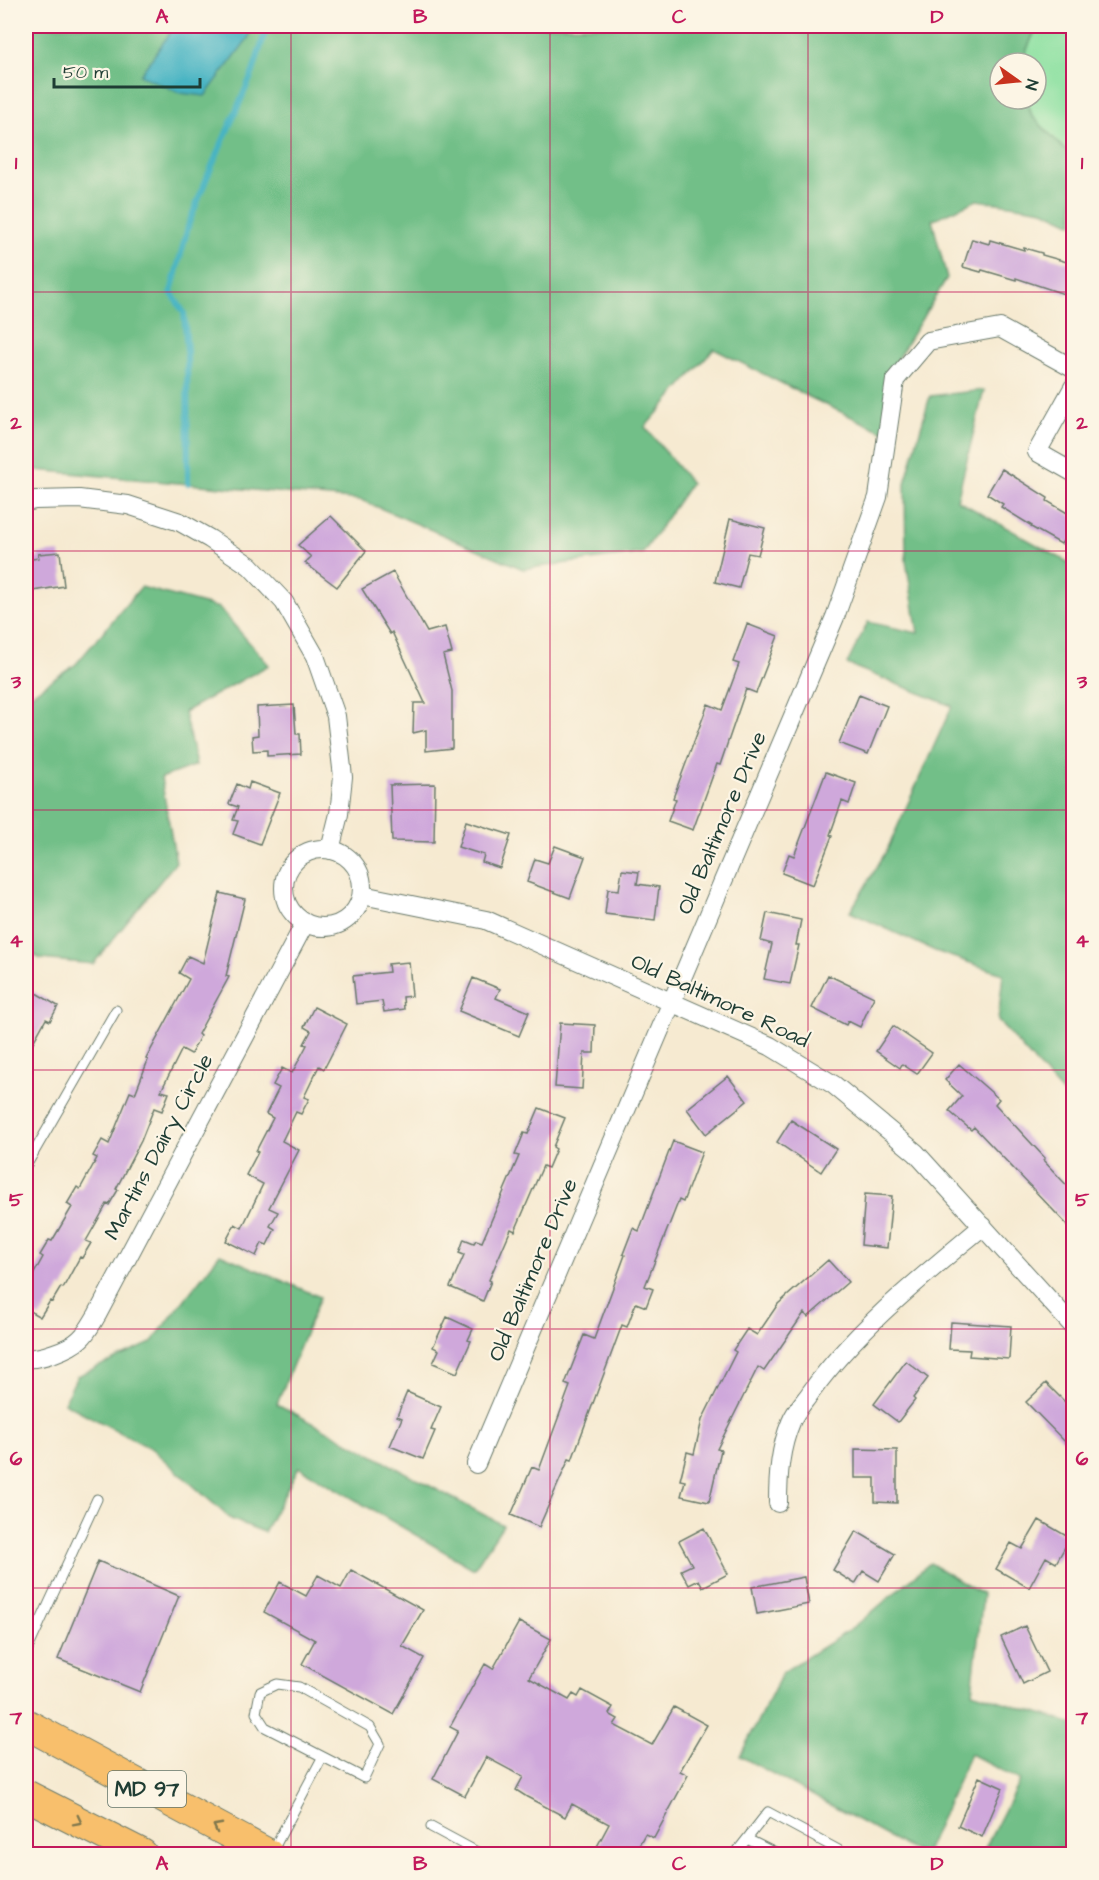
<svg xmlns="http://www.w3.org/2000/svg" width="1099" height="1880" viewBox="0 0 1099 1880" font-family="'Architects Daughter',sans-serif">
  <style>
    .green { fill: #8ee1a2; stroke: #568f6b; stroke-width: 1.5 }
    .forest { fill: #72bf88; stroke: #487e5e; stroke-width: 1.5 }
    .water { fill: #47b4c3; stroke: #33787c; stroke-width: 1.5 }
    .lines { fill: none; stroke-linecap: round; stroke-linejoin: round }
    .stream { stroke: #47b4c3; stroke-width: 6 }
    .building { fill: #cfa8db }
    .service-casing { stroke: #6a7a6b; stroke-width: 11 }
    .minor-casing { stroke: #6a7a6b; stroke-width: 20 }
    .primary-casing { stroke: #6a7a6b; stroke-width: 32 }
    .service { stroke: #fff; stroke-width: 9 }
    .minor { stroke: #fff; stroke-width: 18 }
    .primary { stroke: #f8bf6c; stroke-width: 30 }
    .oneway { stroke: #81784d }
    .grid { fill: none; stroke: #c2185b; stroke-width: 1.5; stroke-opacity: 0.55 }
    .labels { text-anchor: middle; dominant-baseline: central; stroke-width: 4.5; stroke-linejoin: round; paint-order: stroke }
    .shield { fill: #fcf5e5; stroke: #617469; stroke-width: 1.5 }
    .shield-label { font-size: 21px; font-weight: bold; fill: #1f3d34 }
    .street-label { font-size: 22px; fill: #1f3d34; stroke: #fcf5e5 }
    .neatline { fill: none; stroke: #c2185b; stroke-width: 2 }
    .grid-label { font-size: 20px; text-anchor: middle; font-weight: bold; fill: #c2185b }
  </style>
  <rect width="100%" height="100%" fill="#fcf5e5"/>
  <filter id="ink" filterUnits="userSpaceOnUse"><feTurbulence type="fractalNoise" baseFrequency=".0167" numOctaves="2"/><feDisplacementMap in="SourceGraphic" scale="12" xChannelSelector="R" yChannelSelector="G"/><feConvolveMatrix kernelMatrix="1 2 1 2 8 2 1 2 1" color-interpolation-filters="sRGB"/></filter>
  <filter id="wash" filterUnits="userSpaceOnUse"><feTurbulence type="fractalNoise" baseFrequency=".008" numOctaves="4" result="noise"/><feDisplacementMap in="SourceGraphic" scale="24" xChannelSelector="R" yChannelSelector="G"/><feGaussianBlur stdDeviation="1.35" result="paint"/><feColorMatrix in="noise" values="0 0 0 0 0 0 0 0 0 0 0 0 0 0 0 0 0 1.4 0 .05"/><feComposite in="paint" operator="in"/></filter>
  <g filter="url(#wash)">
    <rect width="100%" height="100%" fill="#f6ead1"/>
    <!-- green -->
    <path class="green" d="M1037 26H1073V158L1032 116 1026 99H1036V63H1021Z"/>
    <!-- forest -->
    <path class="forest" d="M26 26H1037L1021 63H1000V99H1026L1032 116 1073 158V224L1043 210 977 200 932 220 947 278 886 377 888 434 809 397 714 349 645 427 691 483 643 553 523 569 361 500 26 469Z
      M984 390 957 500 1073 565V1105L998 1021 1003 974 935 951 850 912 887 850 952 706 847 664 868 622 918 633 906 561 905 483 930 396Z
      M141 587 219 608 269 665 184 712 196 765 161 778 176 862 93 964 41 959 26 951V698L76 664Z
      M220 1254 320 1297 277 1404 503 1525 474 1569 299 1467 264 1532 231 1519 152 1449 64 1403 77 1376 151 1343Z
      M930 1563 983 1595 972 1692 1073 1724V1854H982L1020 1780 970 1754 925 1854H920L740 1756 783 1672 853 1628Z"/>
    <!-- water -->
    <path class="water" d="M175 26H249V37L205 96 180 93 140 75Z"/>
    <g class="lines">
      <!-- stream -->
      <path class="stream" d="M188 483 187 351 184 313 171 292 189 223 208 175 253 72 267 26"/>
    </g>
    <g id="blocks">
      <!-- building -->
      <path class="building" d="M972 239 989 244 990 240 1024 250V248L1042 253V255L1074 264V294L1067 292V295L1016 278V280L982 270 981 272 963 267Z
        M1002 469 1048 498 1047 501 1074 517V548L1063 541 1061 544 1031 527 1032 526 1001 507 1003 504 987 494Z
        M331 516 366 551 337 587 305 563 311 557 298 545Z
        M730 519 765 528 758 555 748 553 739 588 715 582Z
        M60 552 64 586 26 592V560L39 558 38 554Z
        M393 572 427 632 445 627 452 653 443 655 452 691V748L426 751V730L413 733 414 703H425L392 632 390 634 362 589Z
        M747 624 778 636 756 693 746 689 720 765 717 764 693 830 668 821 676 799 673 798 708 704 722 710 739 664 733 662Z
        M859 695 887 706 868 754 839 743Z
        M294 705 296 734H300L301 754 267 756V750L253 751 252 736 258 735 257 707Z
        M826 772 856 783 849 804 842 801 830 835 832 836 813 885 782 873 789 854 794 856Z
        M250 782 280 793 260 844 233 834 238 821 233 820 238 807 229 804 237 784 248 789Z
        M435 784 434 842 392 841 390 785Z
        M466 821 511 835 500 868 482 862 484 855 458 847Z
        M555 846 585 857 570 898 527 882 535 859 548 863Z
        M622 870 639 872 637 884 659 887 655 920 605 914 608 889 619 890Z
        M220 893 245 899 226 976 229 977 198 1034 200 1036 191 1054 182 1049 161 1091 169 1093 162 1111 154 1108 141 1141 116 1189 118 1190 109 1205 107 1204 86 1241 91 1243 82 1258 80 1257 63 1288 61 1287 52 1302 50 1301 40 1317 26 1309V1288L43 1257 40 1255 49 1240 52 1241 72 1207 67 1204 77 1187 80 1189 97 1158 93 1156 102 1140 109 1144 130 1092 135 1094 148 1060 146 1059 189 979 179 973 188 956 203 963Z
        M767 913 801 920 796 945H799L790 984 764 979 772 944 761 941Z
        M409 962 412 996 403 997 404 1009 384 1012 382 1001 356 1004 353 976 389 972 388 964Z
        M828 975 874 997 860 1027 848 1021 846 1025 812 1008Z
        M473 978 500 989 496 998 529 1012 519 1036 459 1011Z
        M26 987 58 1006 50 1021 46 1019 26 1055Z
        M314 1007 347 1024 324 1069 319 1066 304 1097 309 1099 301 1114 296 1112 282 1141 299 1150 269 1208 278 1212 270 1226 275 1229 267 1245 262 1243 256 1256 226 1241 235 1224 242 1228 263 1184 246 1175 258 1152 256 1151 273 1118 266 1114 279 1088 273 1085 282 1068 292 1073 307 1045 304 1044 311 1031 304 1027Z
        M560 1023 595 1025 594 1053H584L582 1089 555 1087Z
        M893 1026 932 1053 917 1074 902 1064 900 1068 876 1051Z
        M959 1064 999 1099 995 1104 1045 1158 1043 1160 1074 1193V1232L974 1127 971 1130 949 1111 962 1096 945 1080Z
        M728 1076 747 1101 706 1134 687 1109Z
        M539 1108 565 1118 553 1147 556 1149 548 1168 543 1166 515 1231 511 1229 489 1280 491 1281 483 1301 450 1287 464 1255 459 1253 464 1239 474 1243 476 1240 482 1242 519 1156 515 1155 524 1133 528 1134Z
        M791 1120 836 1149 821 1172 777 1142Z
        M673 1141 702 1152 683 1202 679 1200 645 1286 653 1289 646 1307 636 1303 627 1327 622 1325 572 1460 569 1459 539 1527 511 1515 532 1467 539 1470 570 1386 565 1384 584 1335 594 1339 625 1255 623 1254 633 1228 639 1231Z
        M865 1194 892 1196 887 1248 861 1245Z
        M828 1260 848 1282 808 1317 804 1313 764 1371 758 1367 717 1449 721 1450 709 1502 681 1496 685 1481 680 1480 687 1452 694 1454 702 1420 736 1352 733 1350 747 1329 757 1335 778 1304Z
        M447 1317 473 1329 468 1340 471 1341 457 1373 433 1363 439 1350 433 1347Z
        M951 1322 1011 1326 1009 1359 969 1356 970 1350 949 1349Z
        M906 1361 928 1378 913 1398 915 1400 898 1422 874 1404Z
        M1046 1383 1074 1411V1451L1026 1402Z
        M407 1392 441 1407 431 1430 435 1431 423 1459 390 1446 402 1418 397 1416Z
        M855 1449 897 1450V1503L875 1502V1478H855Z
        M1039 1520 1070 1538 1056 1563 1046 1557 1029 1588 996 1569 1011 1543 1022 1549Z
        M704 1528 728 1574 703 1587 699 1580 689 1585 681 1570 692 1565 679 1541Z
        M856 1531 895 1554 879 1581 863 1571 855 1584 833 1570Z
        M98 1561 179 1596 140 1692 58 1659Z
        M351 1570 423 1610 402 1646 424 1658 393 1714 302 1664 315 1640 264 1612 280 1582 306 1596 318 1575 341 1588Z
        M804 1577 809 1604 757 1614 752 1587Z
        M519 1622 551 1639 529 1678 569 1700 573 1694 578 1697 582 1690 613 1707 609 1714 618 1719 614 1725 652 1745 674 1707 707 1725 680 1771 688 1775 654 1838 645 1834 634 1854H593L609 1824 572 1804 565 1817 527 1797 516 1790 523 1777 486 1757 465 1796 433 1779 458 1731 450 1727 485 1664 493 1669Z
        M1025 1626 1047 1672 1023 1684 1001 1637Z
        M979 1777 1003 1788 982 1837 958 1826Z"/>
    </g>
  </g>
  <g filter="url(#ink)">
    <use href="#blocks" fill-opacity="0" stroke="#6a7a6b" stroke-width="1.5"/>
    <g class="lines">
      <defs>
        <path id="service" d="M26 1166 116 1010
          M26 1653 97 1499
          M277 1684 299 1687 370 1727 380 1744 364 1778 265 1727 256 1713 260 1692Z
          M431 1827 481 1854
          M747 1839 777 1854
          M272 1852 322 1758
          M735 1854 768 1812 846 1854"/>
        <path id="minor" d="M1074 386 1037 452 1074 473
          M26 502 35 500 79 499 128 505 180 522 210 539 250 566 284 602 315 656 336 716 343 777 339 814 330 850
          M284 888a39 39 0 1 1 78 0a39 39 0 1 1-78 0Z
          M362 895 486 920 770 1046 834 1085 916 1153 1074 1327
          M26 1358C39 1360 70 1349 80 1339 87 1333 92 1323 97 1315L305 923
          M476 1464 835 617 878 497 895 380 928 341 1000 328 1074 369
          M778 1503C778 1475 780 1448 791 1422 795 1411 805 1401 811 1392 858 1327 922 1277 983 1226"/>
        <path id="primary" d="M26 1724 268 1854
          M26 1795 142 1854"/>
      </defs>
      <!-- service casing -->
      <use href="#service" class="service-casing"/>
      <!-- minor casing -->
      <use href="#minor" class="minor-casing"/>
      <!-- primary casing -->
      <use href="#primary" class="primary-casing"/>
      <!-- service -->
      <use href="#service" class="service"/>
      <!-- minor -->
      <use href="#minor" class="minor"/>
      <!-- primary -->
      <use href="#primary" class="primary"/>
    </g>
    <!-- one-way arrows -->
    <defs><path id="oneway-chevron" d="M-2-3.5L2.5 0L-2 3.5" fill="none" stroke-width="1.6" stroke-linecap="round" stroke-linejoin="round" transform="scale(1.5)"/></defs>
    <g class="oneway">
      <use href="#oneway-chevron" transform="translate(78 1821) rotate(27)"/>
      <use href="#oneway-chevron" transform="translate(217 1827) rotate(-152)"/>
    </g>
  </g>
  <!-- grid -->
  <path class="grid" d="M291 26V1854M550 26V1854M808 26V1854M26 292H1074M26 551H1074M26 810H1074M26 1070H1074M26 1329H1074M26 1588H1074"/>
  <g class="labels">
    <!-- shield labels -->
    <rect class="shield" x="108" y="1771" width="78" height="36" rx="4.5"/>
    <g class="shield-label">
      <text x="147" y="1789">MD 97</text>
    </g>
    <!-- street labels -->
    <g class="street-label">
      <text transform="translate(722 823) rotate(-67)">Old Baltimore Drive</text>
      <text transform="translate(720 1001) rotate(25)">Old Baltimore Road</text>
      <text transform="translate(159 1147) rotate(-62)">Martins Dairy Circle</text>
      <text transform="translate(533 1270) rotate(-67)">Old Baltimore Drive</text>
    </g>
  </g>
  <!-- margin -->
  <rect width="1099" height="1880" fill="none" stroke="#fcf5e5" stroke-width="66"/>
  <!-- north arrow -->
  <g transform="translate(1018 81) rotate(105)"><circle r="28" fill="#fcf5e5" stroke="#a4ab9e" stroke-width="1.5"/>
  <path d="M0-4.5L10 22L0 15L-10 22Z" fill="#c8321e"/>
  <text y="-9" font-size="16" font-weight="bold" text-anchor="middle" fill="#1f3d34">N</text>
  </g>
  <!-- scale -->
  <path d="M54 78v9h146v-9" fill="none" stroke="#1f3d34" stroke-width="3"/>
  <text x="63" y="78" font-size="18" fill="#1f3d34" stroke="#fcf5e5" stroke-width="4.5" paint-order="stroke">50 m</text>
  <rect x="33" y="33" width="1033" height="1814" class="neatline"/>
  <g class="grid-label">
    <text x="162" y="23">A</text>
    <text x="420" y="23">B</text>
    <text x="679" y="23">C</text>
    <text x="937" y="23">D</text>
    <text x="16" y="169">1</text>
    <text x="1082" y="169">1</text>
    <text x="16" y="429">2</text>
    <text x="1082" y="429">2</text>
    <text x="16" y="688">3</text>
    <text x="1082" y="688">3</text>
    <text x="16" y="947">4</text>
    <text x="1082" y="947">4</text>
    <text x="16" y="1206">5</text>
    <text x="1082" y="1206">5</text>
    <text x="16" y="1465">6</text>
    <text x="1082" y="1465">6</text>
    <text x="16" y="1724">7</text>
    <text x="1082" y="1724">7</text>
    <text x="162" y="1870">A</text>
    <text x="420" y="1870">B</text>
    <text x="679" y="1870">C</text>
    <text x="937" y="1870">D</text>
  </g>
</svg>
